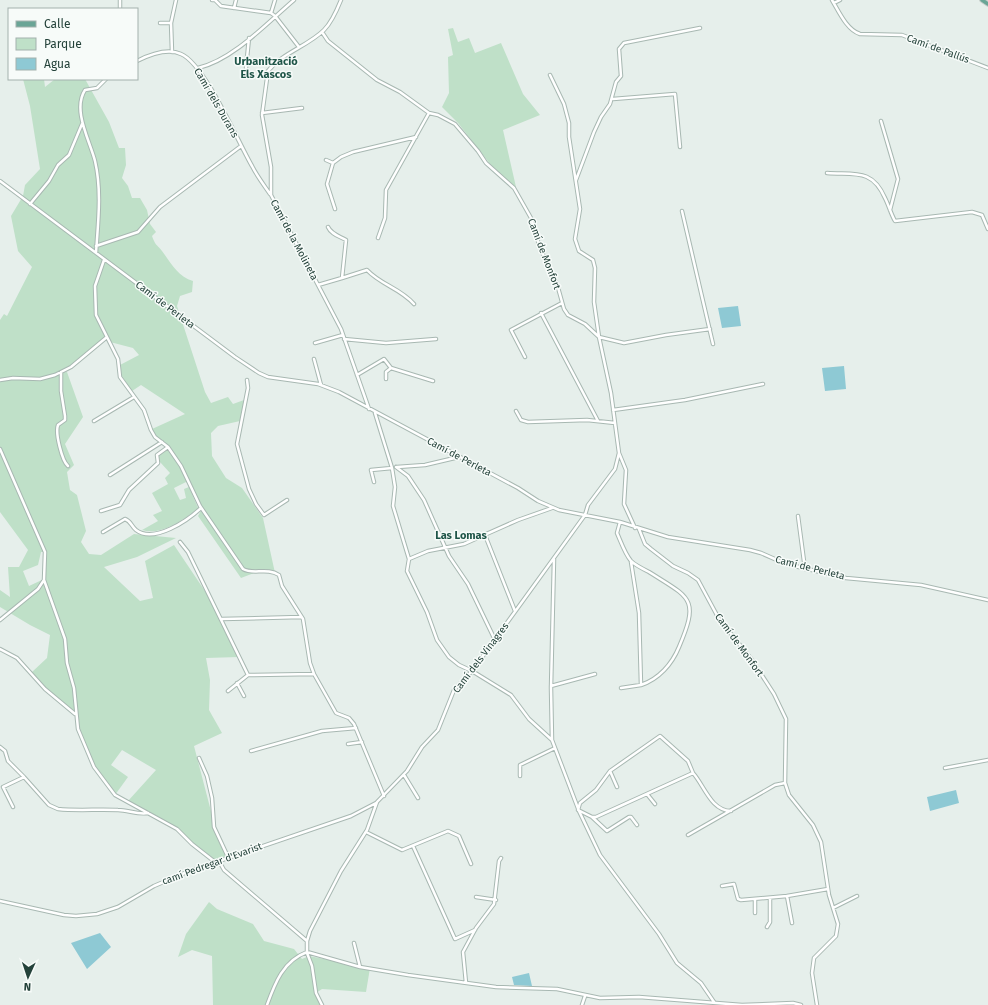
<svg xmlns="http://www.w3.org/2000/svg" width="988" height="1005" viewBox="0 0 988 1005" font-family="'Fira Sans',sans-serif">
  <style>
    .green { fill: #bfe0c8; fill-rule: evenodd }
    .water { fill: #8ec9d4 }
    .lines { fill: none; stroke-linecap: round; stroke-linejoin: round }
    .minor-casing { stroke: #a8b8b2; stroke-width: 4.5 }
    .major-casing { stroke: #c2cac8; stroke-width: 5.5 }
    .minor { stroke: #fff; stroke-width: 2.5 }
    .major { stroke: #6aa596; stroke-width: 3.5 }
    .labels { text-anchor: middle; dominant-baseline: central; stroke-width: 3; stroke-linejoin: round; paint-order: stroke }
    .street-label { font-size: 10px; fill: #24423a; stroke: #f7fbf9 }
    .neighbourhood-label { font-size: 11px; font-weight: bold; fill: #1f5548; stroke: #f7fbf9 }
  </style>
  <rect width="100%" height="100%" fill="#e6efeb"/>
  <!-- green -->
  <path class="green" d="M453 28 458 42 469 38 475 53 501 43 523 94 540 115 503 130 516 187 494 169 458 123 442 107 449 93 448 57 453 55 448 29Z
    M23 79H44L45 87 55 79H85L109 122 119 148H125L126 165 122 178 128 186 132 198H140L147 210 150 224 156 232 152 236C156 247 157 244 162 251 171 263 178 277 193 281L192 292 180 296 177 306 205 392 211 403 228 397 233 404 244 400 240 421 218 426 211 433 212 456 226 478 242 488 263 518 275 573 264 569 241 578 198 516 202 509 194 490 186 482 174 488 180 500 186 498 184 489 189 487 198 508C184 520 161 536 142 530L158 521 153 515 162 511 152 493 168 484 165 478 170 473 160 462 158 454 169 446 155 437 152 429 185 414 141 385 132 391 120 373V365L139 355 133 348 110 342 107 338 71 367 56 374 67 372 83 417 65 444 74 465 67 472 70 490 77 495 86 531 81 542 89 554 101 555 134 534 176 538 137 557 104 567 140 601 153 598 145 561 174 545 215 606 239 657 206 658 210 680 209 710 222 733 194 746 219 842 228 857 213 861 177 829 128 801 156 770 122 750 111 765 128 777 115 795C96 769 80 744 75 712L49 693 32 672 47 658 50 635 30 625 0 607V590L10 597 8 567H19L28 550 0 512V320L4 314 7 316 32 267 18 251 11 216 23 196 25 185 40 169 30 106ZM41 552H44V579L29 586 23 571 38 565Z
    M209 902 217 909 253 924 264 941 294 949 302 959 309 956 370 968 366 992 322 989 316 993 322 1005H213L212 956 192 950 178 957 186 934Z"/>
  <!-- water -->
  <path class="water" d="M738 306 741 326 722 328 718 308Z
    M844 366 846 389 825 391 822 368Z
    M956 790 959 803 930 811 927 797Z
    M100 933 111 947 87 969 71 943Z
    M529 973 532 986 514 985 512 977Z"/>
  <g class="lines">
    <defs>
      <path id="minor" d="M212 0H215L221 6 271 13 275 16 299 47
        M341 0C337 10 332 22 324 30 308 46 282 53 268 71L262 115 271 167V195L341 329 369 409
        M832 0C839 12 847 30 860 34L902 35 988 68
        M834 3 840 0
        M234 8 236 0
        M120 9V0
        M271 13 275 0
        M160 23H171
        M322 32 328 41 377 80 400 92 429 113 438 115 455 124 478 151 486 163 514 188 531 218 540 248 557 284 564 309 568 315 585 324 599 337 611 393 619 453 626 470 624 504 635 528
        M172 52 171 23 176 0
        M137 61C149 55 168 48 181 54 205 64 238 142 252 166 257 176 264 185 270 194
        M198 68C233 60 267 23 294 0
        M246 68 249 38
        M550 75 564 104 569 123V137L580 209 575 239 579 251 593 260 595 268 594 302 599 337 624 343 666 335 710 329
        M613 99 675 94 680 147
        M262 113 302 108
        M881 121 898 179 890 210
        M326 160 333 163
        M827 173C854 175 872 168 885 198 889 206 891 214 895 221L972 212 982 215 988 229
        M576 180 594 132 601 117 610 104 616 82 621 76 619 49 624 43 700 28
        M0 181 235 357 259 373 268 377 318 384 339 392 518 488 538 501 559 510 620 522 668 537 750 550 761 553 786 564 846 578 921 585 988 600
        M30 204 49 181 58 165 69 155 82 124
        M335 209 327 184 333 163 341 157 353 152 416 137
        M682 211 713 344
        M378 238 385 218 386 190 429 113
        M96 246 138 232 160 207 241 146
        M96 253C98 223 102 191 95 161 90 141 72 110 85 90L97 88 106 79
        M104 260 95 286 96 315 118 359 120 377 144 410 151 430 155 437 168 447 181 466 200 506 243 569C253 575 267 567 279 575L282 586 303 619 310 663 314 674 336 713 349 718 354 724 384 796
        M342 278 367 270C381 285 400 288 414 304
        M318 285 342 278 346 240C339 236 331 234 328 227
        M541 313 598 421
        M344 339 386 343 436 339
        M315 343 343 335
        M525 357 511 330 562 303
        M314 359 321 385
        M391 368 433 381
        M61 372V391L65 416V420L58 425C55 433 62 461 68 466
        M357 375 384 359 391 368 386 372V379
        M0 380 13 378 40 379 55 375 71 367 107 337
        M247 380 248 388 237 444 249 489 256 504 264 515 287 500
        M613 410 685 400 763 384
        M516 411 521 420 528 422 587 420 615 423
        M375 413 392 468 395 487 393 506 409 559 407 571 427 612 437 640 449 657 459 665 472 671 511 695 529 719 552 740 579 811 600 855 659 934 677 963 701 983 714 1002
        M94 421 134 397
        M0 449 45 552 44 580 65 639 67 663 74 688 78 729 94 767 115 795 177 829 192 844 215 862
        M396 467 408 476 424 500 449 556 468 584 495 640
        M397 467 425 465 459 457
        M110 475 162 442
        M374 482 371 470 392 468
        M101 511 120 505 129 490 158 463 157 455 168 447
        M798 516 805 569
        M620 522 617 533C621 542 625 554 631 561 635 565 643 569 649 572 690 598 700 598 679 647 672 664 659 679 641 685
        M639 529 645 544 651 549 673 566 688 573 698 580 719 619 752 660 774 694 786 719 785 783 789 795 813 825 821 842 829 895 838 924 836 936 814 958 812 973 817 1005
        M103 532 125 519C131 521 131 526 136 530 154 544 188 520 201 508
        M485 535 515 611
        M180 542 188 552 248 675 314 674
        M409 559 428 551 464 544 518 520 552 508
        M222 619 301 617
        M0 620 38 589 44 580
        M0 649 17 658 45 689 75 714
        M237 683 244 696
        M551 686 595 674
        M621 688 641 685 639 613 631 562
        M228 691 248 675
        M552 740 551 688 554 559
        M348 744 362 742
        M0 747 5 751 8 761 24 777
        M251 751 322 731 356 728
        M199 758 207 776 212 798 214 827 228 857
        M945 768 988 760
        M610 771 617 787
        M693 773 688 761 660 736 610 771 596 790 580 803 578 810 592 817H596L693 773C704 785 711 811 731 811
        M404 775 418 798
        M520 776V765L555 748
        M647 794 655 804
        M13 807 3 787 24 777 49 805 58 809C77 811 98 809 118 810 128 810 138 815 148 813
        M592 817 607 831 629 817H631L637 825
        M366 832 402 850 448 831 459 836 471 864
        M688 835 775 785 785 783
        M413 846 455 939 475 930
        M219 861 224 870 307 941
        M722 886 734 884 738 899 741 900 787 896 828 889
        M787 896 792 923
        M476 897 496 900
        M755 900V913
        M0 901 64 915 76 916 97 914 118 907 154 886 187 872 351 816 376 803
        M833 908 857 896
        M767 927 770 922V898
        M354 943 360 967
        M307 952 360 967 408 975 496 987 557 989 600 998 639 997 742 1005 793 1003 801 1005
        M307 953 312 966 316 993 322 1005
        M466 983 463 952 476 928 494 904 499 861 501 858
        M267 1005C275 983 283 961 307 952V941L310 931 341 871 367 830 377 802 407 771 422 747 438 730 454 690 472 671 585 515 588 505 615 469 619 453
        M582 1005 585 996"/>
      <path id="major" d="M982 0 988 4"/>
    </defs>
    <!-- minor casing -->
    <use href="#minor" class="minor-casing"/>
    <!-- major casing -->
    <use href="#major" class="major-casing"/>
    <!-- minor -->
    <use href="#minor" class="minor"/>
    <!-- major -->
    <use href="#major" class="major"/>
  </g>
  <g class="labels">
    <!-- street labels -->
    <g class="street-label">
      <text transform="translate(938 49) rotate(20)">Camí de Pallús</text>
      <text transform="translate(216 103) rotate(60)">Camí dels Durans</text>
      <text transform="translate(294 240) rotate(62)">Camí de la Molineta</text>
      <text transform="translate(544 254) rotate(69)">Camí de Monfort</text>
      <text transform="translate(165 305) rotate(37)">Camí de Perleta</text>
      <text transform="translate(459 457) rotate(28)">Camí de Perleta</text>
      <text transform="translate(810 568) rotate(14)">Camí de Perleta</text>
      <text transform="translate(739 645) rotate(54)">Camí de Monfort</text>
      <text transform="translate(481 658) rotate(-53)">Camí dels Vinagres</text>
      <text transform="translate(212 864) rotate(-20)">camí Pedregar d'Evarist</text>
    </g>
    <!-- neighbourhood labels -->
    <g class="neighbourhood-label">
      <text x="266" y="61">Urbanització<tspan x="266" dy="13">Els Xascos</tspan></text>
      <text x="461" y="535">Las Lomas</text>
    </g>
  </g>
  <!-- legend -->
  <rect x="8" y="8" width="130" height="72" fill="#f7fbf9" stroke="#a3b1ad"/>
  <rect x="16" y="21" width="20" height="6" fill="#6aa596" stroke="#a3b1ad"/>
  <text x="44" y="28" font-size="12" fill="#24423a">Calle</text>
  <rect x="16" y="38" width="20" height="12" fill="#bfe0c8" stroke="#a3b1ad"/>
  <text x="44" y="48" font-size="12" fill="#24423a">Parque</text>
  <rect x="16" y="58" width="20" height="12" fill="#8ec9d4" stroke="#a3b1ad"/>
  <text x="44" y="68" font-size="12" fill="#24423a">Agua</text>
  <!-- north arrow -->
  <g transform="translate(28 977) rotate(183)" stroke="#f7fbf9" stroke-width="3" paint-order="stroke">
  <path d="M0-3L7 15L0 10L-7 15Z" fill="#24423a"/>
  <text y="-6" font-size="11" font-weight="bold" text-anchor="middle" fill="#24423a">N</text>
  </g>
</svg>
